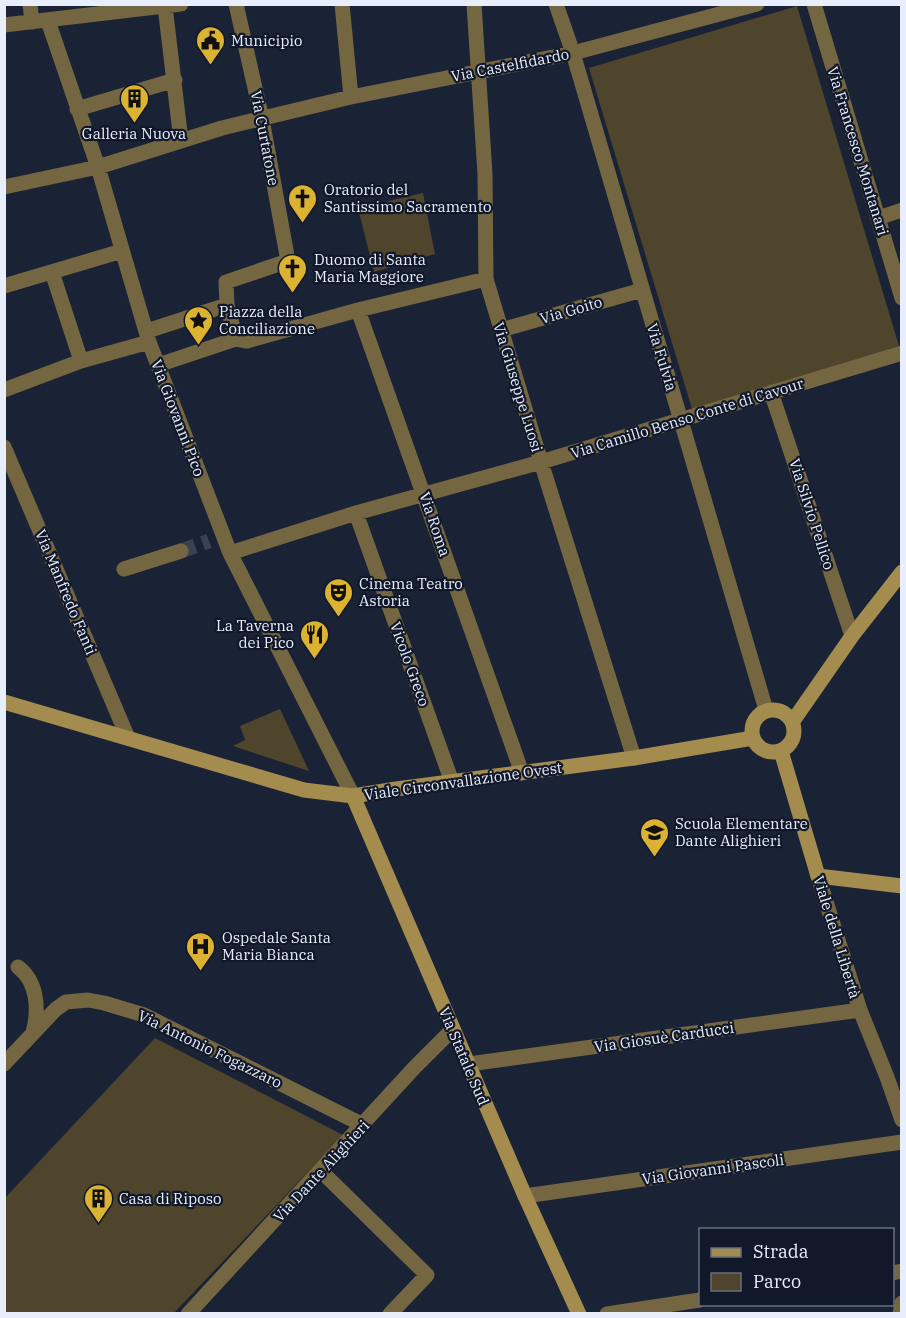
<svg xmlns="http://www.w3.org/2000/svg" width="906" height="1318" viewBox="0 0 906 1318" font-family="'IBM Plex Serif',serif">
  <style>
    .green { fill: #4f452c }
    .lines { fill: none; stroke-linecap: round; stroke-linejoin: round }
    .minor-tunnel { stroke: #394153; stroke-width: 15; stroke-dasharray: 15 8; stroke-linecap: butt }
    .minor { stroke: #746640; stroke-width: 15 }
    .tertiary { stroke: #746640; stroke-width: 15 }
    .secondary { stroke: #a38c4e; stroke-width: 15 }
    .labels { text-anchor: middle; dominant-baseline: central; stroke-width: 4.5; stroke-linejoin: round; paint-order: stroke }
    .poi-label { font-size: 15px; fill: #e8eefb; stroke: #11182a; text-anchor: start }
    .street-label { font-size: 15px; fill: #e8eefb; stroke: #11182a }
  </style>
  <rect width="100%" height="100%" fill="#1a2235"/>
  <!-- green -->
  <path class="green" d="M797 6 899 346 692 409 589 68Z
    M423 193 435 254 374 272 358 208Z
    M280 709 309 771 233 746 245 740 240 726Z
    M155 1038 343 1135 174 1313H5L4 1199Z"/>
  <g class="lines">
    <!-- minor-tunnel -->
    <path class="minor-tunnel" d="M181 551 209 541"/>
    <!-- minor -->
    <path class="minor" d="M30 4 32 22
      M342 4 351 97
      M474 4 485 174 486 279 541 462 634 758
      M556 4 573 53 766 710
      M814 4 902 298
      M165 6 181 141
      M48 21 98 167 149 342 230 553 353 796
      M4 25 181 4
      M77 109 175 80
      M4 187 98 167 222 128 351 97 573 53 757 4
      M878 218 902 210
      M52 272 81 361
      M4 286 122 251
      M227 305 226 282 288 261 262 119 236 4
      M358 310 522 773
      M501 330 642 290
      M147 331 227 305 236 339 158 365
      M236 339 247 341 358 310 486 279
      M4 390 81 361 149 342
      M771 392 852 636
      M4 447 128 738
      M356 513 452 782
      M230 553 356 513 541 462 902 353
      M124 569 181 551
      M18 967C38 982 39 1010 33 1033
      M4 1064 56 1009 66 1002 88 1000 104 1003 144 1015 363 1125
      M469 1064 860 1010
      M321 1171 427 1275 390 1314
      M525 1196 902 1142
      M892 1273 902 1271
      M188 1314 414 1068 453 1029
      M607 1314 700 1300"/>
    <!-- tertiary -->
    <path class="tertiary" d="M818 876 860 1010 887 1077 902 1120
      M900 1314 902 1303"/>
    <!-- secondary -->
    <path class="secondary" d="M4 702 304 790 353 796 396 789 634 758 753 738
      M752 731a21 21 0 1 1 42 0a21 21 0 1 1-42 0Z
      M793 721 852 636 902 572
      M781 751 818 876 902 886
      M353 796 525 1196 579 1314"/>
  </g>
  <!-- icons -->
  <defs>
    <symbol id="civic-pin" viewBox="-11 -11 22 30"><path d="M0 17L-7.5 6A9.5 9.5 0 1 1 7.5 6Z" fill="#dcb233" stroke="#11182a"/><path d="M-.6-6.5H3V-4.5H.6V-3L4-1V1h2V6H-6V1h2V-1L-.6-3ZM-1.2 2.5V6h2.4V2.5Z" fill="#111"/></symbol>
    <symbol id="building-pin" viewBox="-11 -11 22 30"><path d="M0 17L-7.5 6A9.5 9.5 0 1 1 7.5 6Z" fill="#dcb233" stroke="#11182a"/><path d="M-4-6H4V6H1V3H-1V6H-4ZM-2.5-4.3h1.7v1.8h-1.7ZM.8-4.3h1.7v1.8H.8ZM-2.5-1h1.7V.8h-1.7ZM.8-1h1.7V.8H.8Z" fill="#111"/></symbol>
    <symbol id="church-pin" viewBox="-11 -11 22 30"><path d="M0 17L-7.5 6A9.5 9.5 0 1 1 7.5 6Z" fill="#dcb233" stroke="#11182a"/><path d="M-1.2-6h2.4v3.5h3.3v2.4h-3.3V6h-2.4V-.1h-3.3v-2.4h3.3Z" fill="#111"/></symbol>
    <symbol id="sight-pin" viewBox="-11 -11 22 30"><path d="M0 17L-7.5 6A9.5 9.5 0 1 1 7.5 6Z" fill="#dcb233" stroke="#11182a"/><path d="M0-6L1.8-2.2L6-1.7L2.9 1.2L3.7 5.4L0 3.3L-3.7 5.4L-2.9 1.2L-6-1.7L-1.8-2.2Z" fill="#111"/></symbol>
    <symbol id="theatre-pin" viewBox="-11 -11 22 30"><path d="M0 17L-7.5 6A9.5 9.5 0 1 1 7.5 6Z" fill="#dcb233" stroke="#11182a"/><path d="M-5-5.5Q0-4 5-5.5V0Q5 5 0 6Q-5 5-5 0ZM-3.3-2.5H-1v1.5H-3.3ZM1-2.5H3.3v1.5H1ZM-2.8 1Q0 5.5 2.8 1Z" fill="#111"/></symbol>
    <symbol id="restaurant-pin" viewBox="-11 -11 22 30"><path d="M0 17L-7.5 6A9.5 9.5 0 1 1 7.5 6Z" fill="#dcb233" stroke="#11182a"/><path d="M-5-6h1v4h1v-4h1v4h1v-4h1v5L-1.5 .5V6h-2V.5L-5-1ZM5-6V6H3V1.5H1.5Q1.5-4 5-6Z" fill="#111"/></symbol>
    <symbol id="school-pin" viewBox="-11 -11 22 30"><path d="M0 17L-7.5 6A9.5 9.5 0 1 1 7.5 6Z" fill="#dcb233" stroke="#11182a"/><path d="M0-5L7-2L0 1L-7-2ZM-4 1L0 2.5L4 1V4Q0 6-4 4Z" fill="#111"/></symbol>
    <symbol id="hospital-pin" viewBox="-11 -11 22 30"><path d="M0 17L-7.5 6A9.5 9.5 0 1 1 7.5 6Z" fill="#dcb233" stroke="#11182a"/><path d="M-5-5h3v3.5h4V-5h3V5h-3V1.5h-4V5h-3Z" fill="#111"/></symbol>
  </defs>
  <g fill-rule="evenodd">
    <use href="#civic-pin" x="194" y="24" width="33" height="45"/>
    <use href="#building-pin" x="118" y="82" width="33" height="45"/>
    <use href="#church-pin" x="286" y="182" width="33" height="45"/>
    <use href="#church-pin" x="276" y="252" width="33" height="45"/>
    <use href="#sight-pin" x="182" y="304" width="33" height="45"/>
    <use href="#theatre-pin" x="322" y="576" width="33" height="45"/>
    <use href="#restaurant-pin" x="298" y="618" width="33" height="45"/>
    <use href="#school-pin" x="638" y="816" width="33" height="45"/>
    <use href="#hospital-pin" x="184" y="930" width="33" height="45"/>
    <use href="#building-pin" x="82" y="1182" width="33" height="45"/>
  </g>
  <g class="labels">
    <!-- poi labels -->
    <g class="poi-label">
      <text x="231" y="40">Municipio</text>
      <text x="134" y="133" text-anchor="middle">Galleria Nuova</text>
      <text x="324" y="189">Oratorio del<tspan x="324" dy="17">Santissimo Sacramento</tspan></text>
      <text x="314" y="259">Duomo di Santa<tspan x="314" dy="17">Maria Maggiore</tspan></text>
      <text x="219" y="311">Piazza della<tspan x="219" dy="17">Conciliazione</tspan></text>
      <text x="359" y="583">Cinema Teatro<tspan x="359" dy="17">Astoria</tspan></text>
      <text x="294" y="625" text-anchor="end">La Taverna<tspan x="294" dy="17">dei Pico</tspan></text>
      <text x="675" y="823">Scuola Elementare<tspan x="675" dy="17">Dante Alighieri</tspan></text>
      <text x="222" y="937">Ospedale Santa<tspan x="222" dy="17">Maria Bianca</tspan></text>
      <text x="119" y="1198">Casa di Riposo</text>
    </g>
    <!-- street labels -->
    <g class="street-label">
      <text transform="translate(510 65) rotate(-11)">Via Castelfidardo</text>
      <text transform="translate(265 138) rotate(79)">Via Curtatone</text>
      <text transform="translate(858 151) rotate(73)">Via Francesco Montanari</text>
      <text transform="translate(571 310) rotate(-16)">Via Goito</text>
      <text transform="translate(662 357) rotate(73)">Via Fulvia</text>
      <text transform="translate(518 387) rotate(73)">Via Giuseppe Luosi</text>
      <text transform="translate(178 418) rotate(69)">Via Giovanni Pico</text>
      <text transform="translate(687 418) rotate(-17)">Via Camillo Benso Conte di Cavour</text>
      <text transform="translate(812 514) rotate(72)">Via Silvio Pellico</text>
      <text transform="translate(435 524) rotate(71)">Via Roma</text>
      <text transform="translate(66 592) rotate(67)">Via Manfredo Fanti</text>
      <text transform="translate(410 664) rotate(70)">Vicolo Greco</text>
      <text transform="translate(463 781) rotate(-8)">Viale Circonvallazione Ovest</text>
      <text transform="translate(837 937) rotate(73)">Viale della Libertà</text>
      <text transform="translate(664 1037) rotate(-8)">Via Giosuè Carducci</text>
      <text transform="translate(210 1049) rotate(26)">Via Antonio Fogazzaro</text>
      <text transform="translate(464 1056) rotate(67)">Via Statale Sud</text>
      <text transform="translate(713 1169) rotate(-8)">Via Giovanni Pascoli</text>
      <text transform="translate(321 1171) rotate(-47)">Via Dante Alighieri</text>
    </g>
  </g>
  <!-- border -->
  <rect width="906" height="1318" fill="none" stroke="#e8eefb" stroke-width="12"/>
  <!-- legend -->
  <rect x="699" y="1228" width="195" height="78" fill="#11182a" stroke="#676e7e" stroke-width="1.5"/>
  <rect x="711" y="1248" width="30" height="9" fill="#a38c4e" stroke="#676e7e" stroke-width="1.5"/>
  <text x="753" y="1258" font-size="18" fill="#e8eefb">Strada</text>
  <rect x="711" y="1273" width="30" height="18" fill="#4f452c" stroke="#676e7e" stroke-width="1.5"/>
  <text x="753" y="1288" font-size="18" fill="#e8eefb">Parco</text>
</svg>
